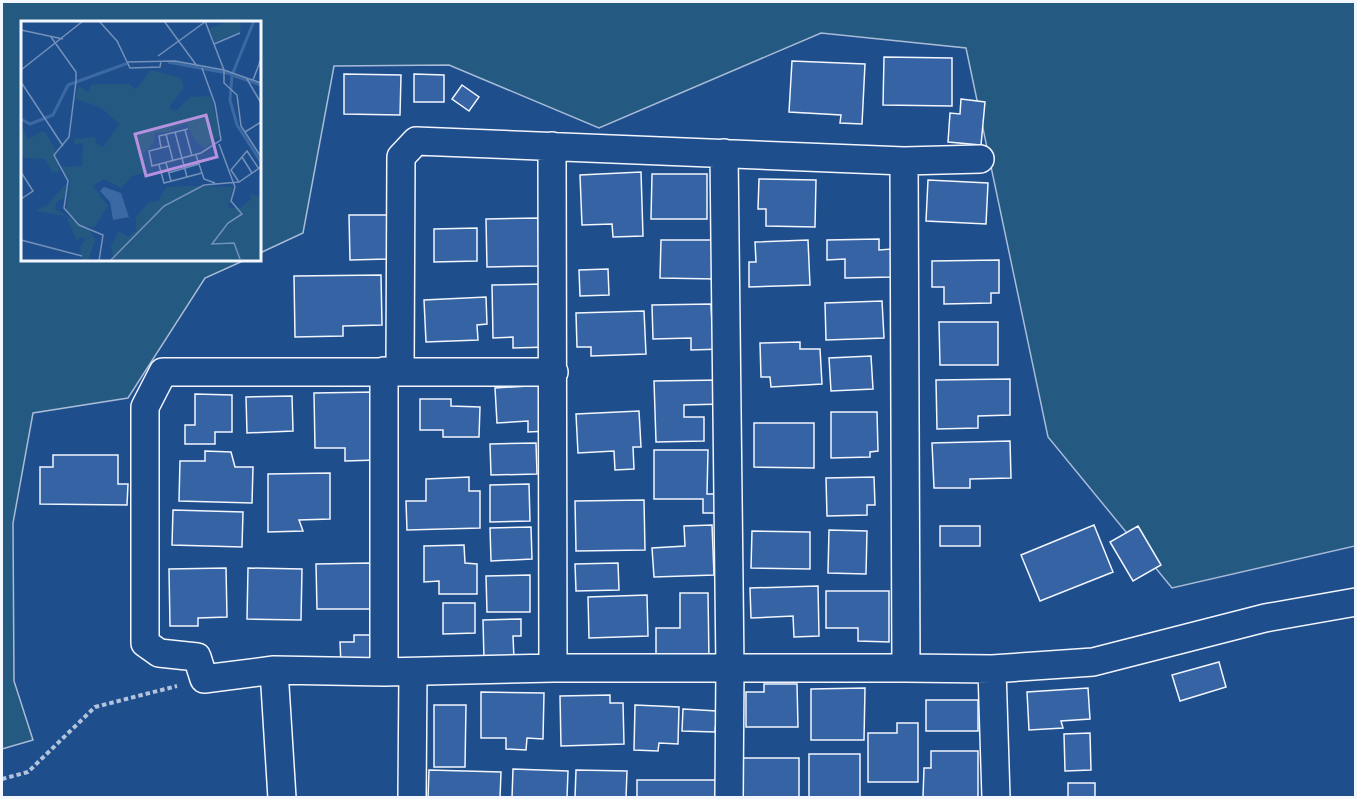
<svg xmlns="http://www.w3.org/2000/svg" width="1357" height="799" viewBox="0 0 1357 799" font-family="'Alegreya Sans',sans-serif">
  <style>
    .green { fill: #245a82; stroke: #a8bbd7; stroke-width: 1.5 }
    .building { fill: #3563a3; stroke: #f2f6ff; stroke-width: 1.5 }
    .lines { fill: none; stroke-linecap: round; stroke-linejoin: round }
    .street-casing { stroke: #f2f6ff; stroke-width: 30 }
    .path { stroke: #b3c4dc; stroke-width: 4; stroke-dasharray: 4.5 3; stroke-linecap: butt }
    .street { stroke: #1f4e8c; stroke-width: 27 }
    .inset-river { fill: none; stroke: #3b69a3; stroke-width: 3 }
    .inset-road { fill: none; stroke: #7391ba; stroke-width: 1.5 }
    .view { fill: #b691df; fill-opacity: 0.15; stroke: #b691df; stroke-width: 3 }
    .inset-edge { fill: none; stroke: #f2f6ff; stroke-width: 3 }
  </style>
  <rect width="100%" height="100%" fill="#1f4e8c"/>
  <!-- green -->
  <path class="green" d="M2 2H1355V546L1172 588 1048 437 966 48 821 33 599 128 449 65 334 66 303 233 260 253V22H22V260H245L205 278 128 398 33 413 13 523 14 681 33 740 2 749Z"/>
  <!-- building -->
  <path class="building" d="M884 57 952 58V106L883 105Z
    M792 61 865 64 862 124 840 123 841 115 789 112Z
    M344 74 401 75 400 115 344 114Z
    M414 74 444 75V102H414Z
    M462 85 479 97 469 111 452 99Z
    M961 99 985 102 981 145 948 142 950 113 960 114Z
    M641 172 643 236 613 237 612 224 582 225 580 175Z
    M652 174H707V219H651Z
    M759 179 816 180 815 227 766 226V209H758Z
    M928 180 988 183 986 224 926 221Z
    M349 215H388V259L350 260Z
    M538 218 539 266 487 267 486 219Z
    M477 228V261L434 262V229Z
    M879 239V250L892 249 893 277 845 278V259L827 260V240Z
    M661 240H716L715 279 660 278Z
    M808 240 810 285 749 287V262H756L755 242Z
    M999 260V293H991V303L944 304V287H932V261Z
    M608 269 609 295 580 296 579 270Z
    M381 275 382 325 343 326V336L295 337 294 276Z
    M546 284 548 347 513 348V337L493 338 492 285Z
    M486 297 487 324 477 325 478 340 426 342 424 300Z
    M882 301 884 338 826 340 825 303Z
    M711 304 712 325 723 324V349L691 350V338L653 339 652 305Z
    M644 311 646 354 591 356V347H577L576 313Z
    M939 322H998V365H940Z
    M800 342V349H820L822 384 771 387 770 377H761L760 343Z
    M871 356 873 389 831 391 829 358Z
    M1010 379V415L978 416V428L937 429 936 380Z
    M721 380 722 404 684 405V417H704V441L656 442 654 381Z
    M546 385 548 431 528 432V421L497 423 495 388Z
    M375 392 377 460 345 461V448H315L314 393Z
    M195 394 232 395V432H215V444H185V425H195Z
    M292 396 293 431 247 433 246 397Z
    M420 399H451V406L480 407 479 437H443V430H420Z
    M639 411 641 447H633L634 469 615 470 614 451 578 453 576 414Z
    M831 412H877L878 451 870 452V457L831 458Z
    M754 423H814V468L754 467Z
    M1010 441 1011 478 970 479V488H934L932 443Z
    M536 443 537 474 491 475 490 444Z
    M654 450H708L707 494H723V513H703V499H654Z
    M205 451 231 452 235 467H253L252 503 179 501 180 461H205Z
    M53 455H118V484H128L127 505 40 504V467H53Z
    M330 473V519L299 520 303 531 268 532V474Z
    M469 477V491H480V528L407 530 406 501H426V479Z
    M874 477 875 505H867V515L827 516 826 478Z
    M529 484 530 521 490 522V485Z
    M644 500 645 550 576 551 575 501Z
    M173 510 243 512 242 547 172 545Z
    M712 525 714 575 654 577 652 548 685 546 684 526Z
    M1094 525 1113 572 1040 601 1021 555Z
    M940 526H980V546H940Z
    M1138 526 1161 565 1133 581 1110 542Z
    M531 527 532 559 491 561 490 528Z
    M829 530 867 531 866 574 828 573Z
    M752 531 810 532V569L751 568Z
    M464 545 465 563 477 564V594H439V581L424 582V546Z
    M370 563V609H317L316 564Z
    M618 563 619 590 576 591 575 564Z
    M226 568 227 617 198 618V626H170L169 569Z
    M248 568 302 569 301 620 247 619Z
    M530 575V612H487L486 576Z
    M818 586 819 636 794 637 793 616 751 618 750 588Z
    M826 591H889V642L858 641V628H826Z
    M680 593H708L709 661H656V628H680Z
    M647 595 648 636 589 638 588 597Z
    M443 603H475V633L443 634Z
    M521 619V636H513L514 659 484 660 483 620Z
    M354 635H378L380 663 341 665 340 642H354Z
    M1219 662 1226 687 1180 701 1172 675Z
    M764 684H797L798 727H746V692H764Z
    M865 688 864 740H811V689Z
    M1088 688 1090 719 1061 721 1063 728 1029 730 1027 692Z
    M481 692 544 693 543 739 527 738 526 750 506 749V738H481Z
    M610 695V703H623L624 744 561 746 560 696Z
    M926 700H978V731H926Z
    M434 705H466L465 767H434Z
    M635 705 679 707 678 744 659 743 658 751 634 750Z
    M683 709 717 711 715 732 682 731Z
    M897 723H918V782H868V733H897Z
    M1090 733 1091 770 1065 771 1064 734Z
    M931 751H978V797H923L924 768H931Z
    M809 754H860V798L809 797Z
    M743 758H799V798H742Z
    M513 769 568 771 567 798H512Z
    M429 770 501 772 500 798H428Z
    M576 770 627 771 626 798H575Z
    M637 780H716V798H637Z
    M1068 783H1095V798H1068Z"/>
  <g class="lines">
    <defs>
      <path id="street" d="M552 146 553 668
        M724 153 730 669 729 798
        M904 161 906 668
        M400 371 401 157 416 141 904 161 980 159
        M554 372H163L145 407V643L159 653 197 657 204 679 274 670 384 672 553 668H906L992 669 1093 662 1265 618 1356 602
        M992 669 996 798
        M274 670 282 798
        M384 672V371
        M412 798 413 672"/>
    </defs>
    <!-- street casing -->
    <use href="#street" class="street-casing"/>
    <!-- path -->
    <path class="path" d="M2 779 28 772 95 707 177 686"/>
    <!-- street -->
    <use href="#street" class="street"/>
  </g>
  <!-- overview -->
  <g transform="translate(21 21)">
    <rect width="240" height="240" fill="#1f4e8c"/>
    <path d="M206 0H220L219 11 194 21 188 8ZM130 49 160 57 163 67 149 85 150 89 155 90 169 76 190 75 199 115 184 127 175 121 165 102 147 111 133 112V121L122 134 126 151 111 155 100 167 83 158 72 165 87 185 74 206 62 205 45 189 49 161 40 146 61 145 62 122 53 123V118L74 116 76 123 82 126 98 103 79 86 55 78 57 65 67 71 70 64 77 63H108L115 68ZM0 104 7 118 21 110 25 112 34 128 38 151 32 152 24 138 4 137 0 132ZM46 162 43 177 35 181 34 188 69 209 74 219 67 240H61L59 226 65 218 59 216 56 221 45 195 15 190 26 184ZM172 165 212 166 207 187H219L230 178V173L240 176V240H93L90 225 98 210 107 216 115 210V196L128 181 137 180 145 166Z" fill="#245a82"/>
    <path d="M83 166 100 172 108 196 92 199 89 181 79 170Z" fill="#3b69a3"/>
    <path class="inset-river" d="M233 0 211 54 240 64M147 41 211 53M211 54 209 79 216 104 240 141M0 98 9 103 32 94 47 64 107 42"/>
    <path class="inset-road" d="M78 0 96 20 109 47 139 46 140 40M143 0 176 45M184 0 203 49V62L216 74 220 105 240 136M0 9 42 18M30 16 55 51V60L48 116 33 134 47 160 43 187 58 204 82 214 78 240M193 23 219 12M137 35 184 1M107 41 154 40 203 49 240 62M0 49 62 0M226 58 240 82M232 59 240 38M0 61 42 125M164 109 171 135M154 111 166 156M224 111 240 101M145 113 152 140M198 123 214 166 210 180 221 193 207 202 191 223 213 222 219 238M148 125 128 130 131 145 180 132 200 119 194 83 181 47M140 127 138 115 167 108M175 134 183 158 194 162M221 136 231 152M145 142 150 160M138 144 143 162 181 152M0 151 12 170 0 178M147 152 178 143M218 161 210 149 226 130 238 148M0 219 61 235M89 240 143 185 183 164 218 161 240 146"/>
    <path class="view" d="M185 94 196 136 125 155 114 113Z"/>
    <rect width="240" height="240" class="inset-edge"/>
  </g>
  <!-- border -->
  <rect width="1357" height="799" fill="none" stroke="#f2f6ff" stroke-width="6"/>
</svg>
